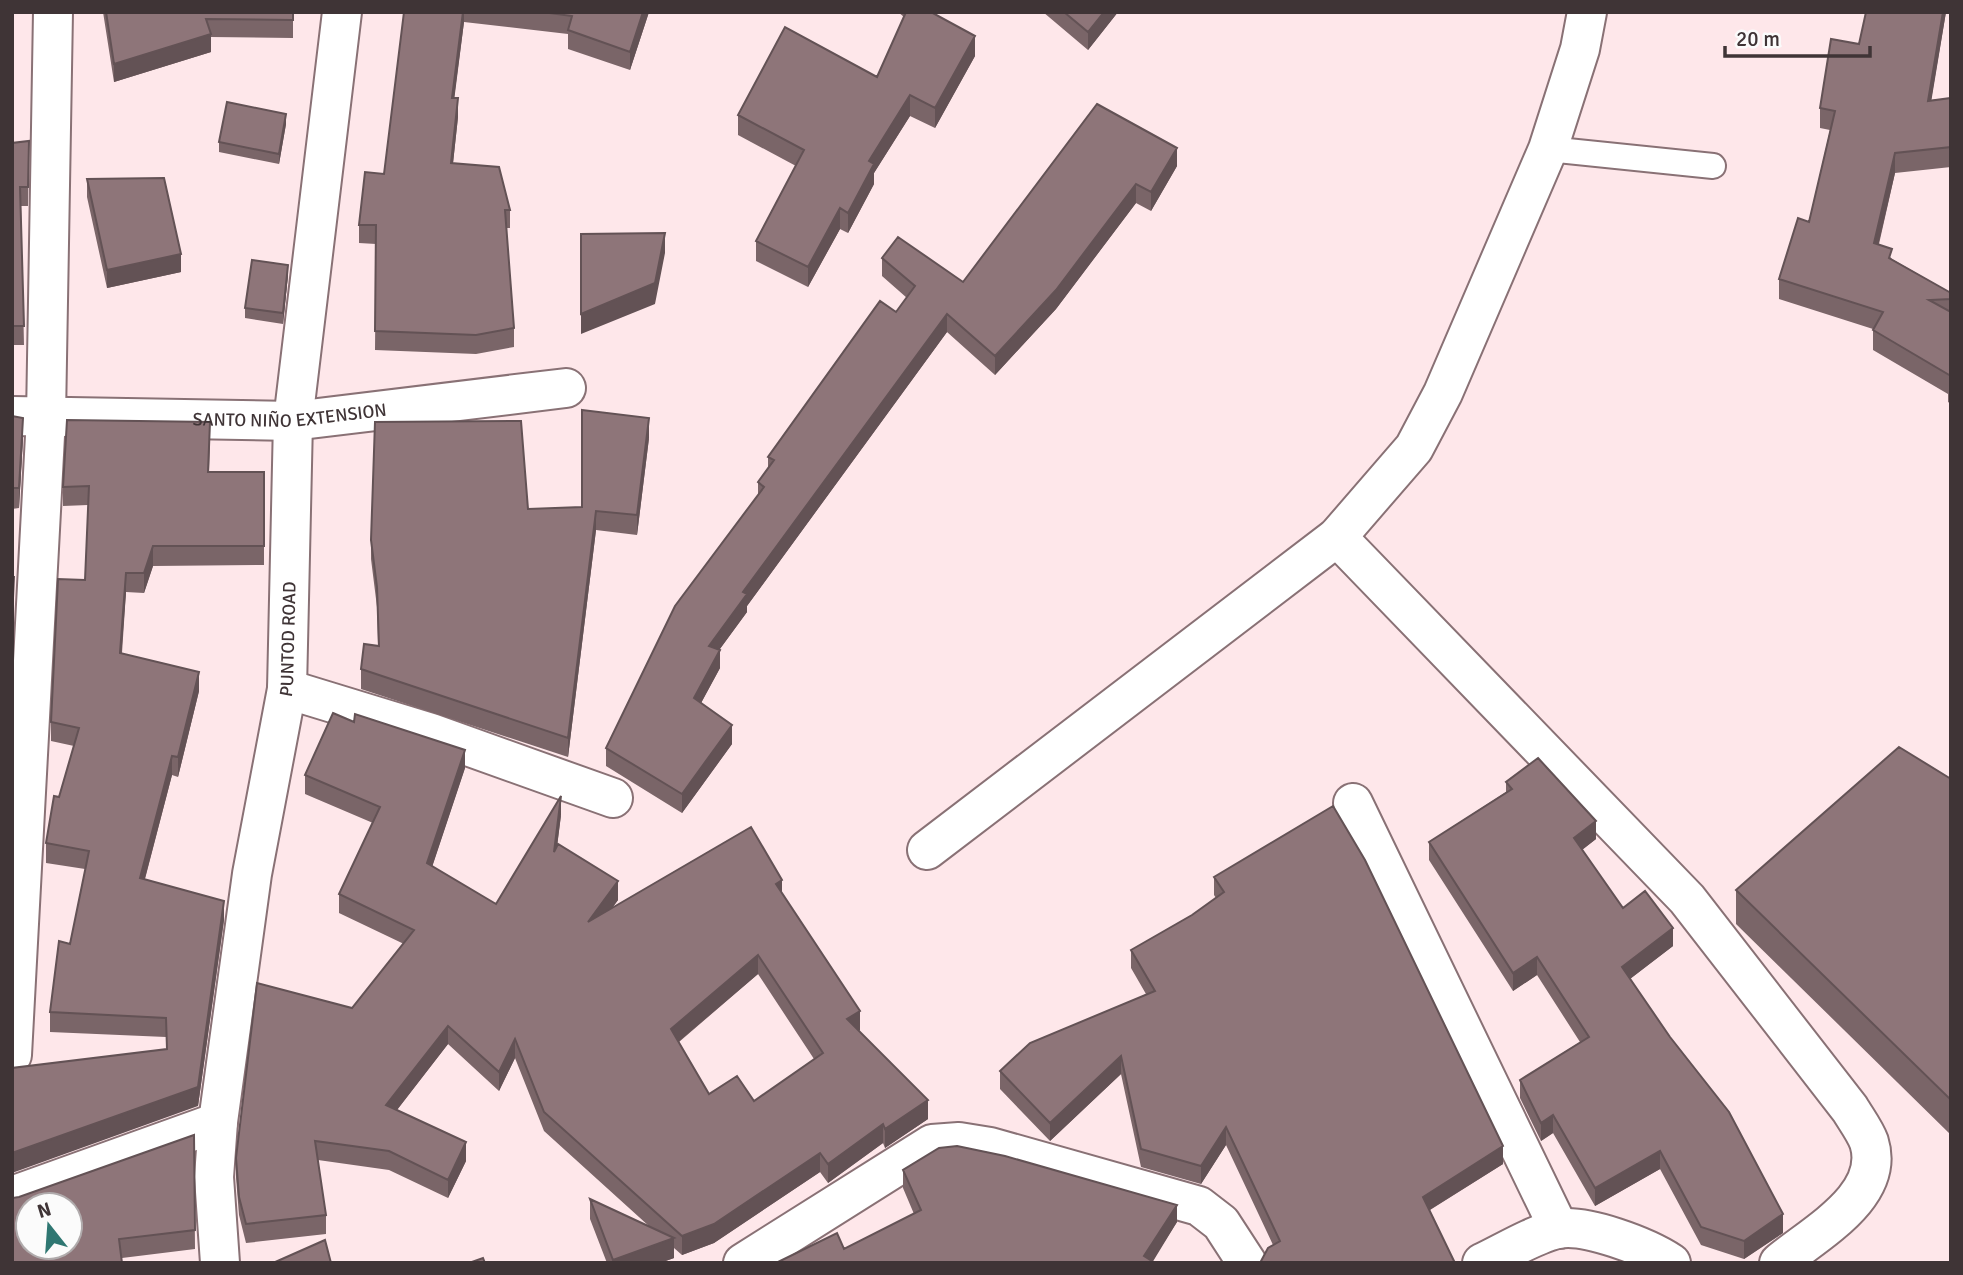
<svg xmlns="http://www.w3.org/2000/svg" width="1963" height="1275" viewBox="0 0 1963 1275" font-family="Signika,sans-serif">
  <style>
    .lines { fill: none; stroke-linecap: round; stroke-linejoin: round }
    .lane-casing { stroke: #897175; stroke-width: 28 }
    .street-casing { stroke: #897175; stroke-width: 42 }
    .lane { stroke: #fff; stroke-width: 24 }
    .street { stroke: #fff; stroke-width: 38 }
    .wall { fill: #7a6568; fill-rule: evenodd }
    .shaded-wall { fill: #635255 }
    .building { fill: #8e7579; stroke: #635255; stroke-width: 2; fill-rule: evenodd }
    .labels { text-anchor: middle; dominant-baseline: central; stroke-width: 7; stroke-linejoin: round; paint-order: stroke }
    .street-label { font-size: 18px; fill: #3f3436; stroke: #fbfbfb }
  </style>
  <rect width="100%" height="100%" fill="#fee7ea"/>
  <g class="lines">
    <defs>
      <path id="lane" d="M1548 149 1713 166"/>
      <g id="street">
        <path id="s1" d="M12 416 293 421 566 388"/>
        <path d="M1337 537 1687 899 1850 1109C1856 1119 1865 1131 1869 1142 1886 1196 1815 1233 1779 1263"/>
        <path d="M287 689 431 733 613 798"/>
        <path d="M1353 803 1559 1229"/>
        <path d="M927 850 1337 537 1414 448 1443 393 1548 149 1580 49 1587 12"/>
        <path d="M12 1055 46 417 53 12"/>
        <path d="M12 1196 218 1122"/>
        <path id="s2" d="M220 1263 214 1177 218 1122 252 874 287 689 293 421 342 12"/>
        <path d="M743 1263 932 1144 959 1142 990 1147 1199 1206 1221 1223 1247 1263"/>
        <path d="M1482 1263C1505 1252 1533 1235 1557 1229 1585 1223 1647 1247 1671 1263"/>
      </g>
    </defs>
    <!-- lane casing -->
    <use href="#lane" class="lane-casing"/>
    <!-- street casing -->
    <use href="#street" class="street-casing"/>
    <!-- lane -->
    <use href="#lane" class="lane"/>
    <!-- street -->
    <use href="#street" class="street"/>
  </g>
  <!-- wall -->
  <path class="wall" d="M103 12H293V38L211 37V52L114 82Z
    M404 12H649L630 70 568 49V34L464 22 454 98 458 117 453 163 510 210V228H506L514 328V347L476 354 375 350 376 244 359 243V225L384 174Z
    M898 12H931L975 56 935 128 910 116 874 173V184L848 233 840 229 808 287 756 261V241L796 166 738 135V115L877 77 904 17Z
    M1043 12H1118L1088 50Z
    M1866 12H1946L1931 100 1951 98V167L1895 173 1879 244 1892 259 1951 293V404L1948 402V394L1873 350V329L1779 299V279L1809 222 1830 130 1820 128V108L1859 44Z
    M1097 104 1177 166 1151 211 1136 203 1056 309 995 375 947 332 747 606V612L719 650 720 668 701 703 732 744 682 813 606 766V748L758 496V482L768 468V457L896 312 907 298 882 276V258L963 282Z
    M286 124 279 164 219 152V142Z
    M29 141 28 206H21L24 345H12V143Z
    M87 179 181 272 107 288 87 197Z
    M288 275 283 324 245 318V308Z
    M12 416 23 438 19 508 12 509Z
    M649 438 637 535 596 530 568 757 361 689V669L378 646 377 607 371 559V540L528 509 582 507Z
    M210 441 209 472H264V565L153 566 144 593 126 592 122 653 199 691 178 777 172 775 145 879 224 920 198 1106 166 1050V1037L50 1032V1012L70 944 85 869 46 863V843L74 746 51 741V722L85 580 88 505 63 506V487Z
    M465 768 432 867 496 904 561 815 557 846 618 900 612 908 782 893 860 1030 859 1031 928 1119 885 1148 883 1143 828 1183 820 1172 714 1243 682 1255 674 1248V1258L660 1263H607L590 1219V1199L650 1227 544 1131 515 1058 499 1091 448 1044 397 1110 466 1161 448 1198 389 1170 318 1160 326 1215V1234L246 1243 239 1215 236 1177V1158L404 944 339 913V894L373 823 305 794V775ZM758 974 814 1059 754 1101 709 1094 679 1042Z
    M1951 779V1135L1736 924V890Z
    M1506 782 1596 839 1582 850 1623 908 1673 946 1630 979 1783 1233 1744 1259 1701 1245 1660 1169 1595 1206 1553 1133 1541 1141 1520 1098V1080L1580 1042 1537 975 1513 991 1429 860V842L1506 792Z
    M1214 877 1503 1164 1430 1210 1273 1245 1226 1145 1201 1184 1141 1167 1121 1074 1050 1141 1000 1089V1071L1146 994 1131 968V950L1192 915 1216 898 1214 895Z
    M194 1135 195 1249 122 1258 19 1197Z
    M903 1170 1177 1222 1152 1261 844 1249 914 1214 903 1188Z"/>
  <!-- shaded-wall -->
  <path class="shaded-wall" d="M463 12H464V22L452 117V98Z
    M643 12H649L630 70V52Z
    M1104 12H1118L1088 50V32Z
    M1943 12H1946L1928 121V101Z
    M211 34V52L114 82V64Z
    M975 36V56L935 128V108Z
    M910 95V116L874 173V184L848 233V213L869 161Z
    M458 98V117L451 182V163Z
    M286 114V124L279 164V154Z
    M1177 148V166L1151 211V192Z
    M1895 153V173L1874 263V243Z
    M1136 184V203L1056 309 995 375V356Z
    M840 208V229L808 287V267Z
    M665 233V253L655 304 581 334V314Z
    M181 254V272L107 288V270Z
    M288 265V275L283 324V313Z
    M947 314V332L747 606V612L709 664V646L743 592Z
    M23 418V438L19 508V488Z
    M649 418V438L637 535V515Z
    M596 511V530L568 757V738Z
    M153 546V566L144 593V573Z
    M126 573V592L120 672V653Z
    M14 577V597L12 639V619Z
    M720 650V668L694 716V698Z
    M199 672V691L178 777V757Z
    M732 725V744L682 813V794Z
    M465 750V768L427 882V863Z
    M172 756V775L140 897V878Z
    M561 796V815L554 871V852Z
    M1596 821V839L1574 856V838Z
    M782 880V899L776 884Z
    M618 881V900L588 941V922Z
    M224 901V920L198 1106 12 1173V1153L198 1087Z
    M1673 928V946L1622 985V967Z
    M758 955V974L671 1048V1029Z
    M1537 957V975L1513 991V973Z
    M860 1011V1030L847 1038V1019Z
    M448 1026V1044L386 1124V1105Z
    M515 1039V1058L499 1091V1072Z
    M1121 1056V1074L1050 1141V1123Z
    M928 1100V1119L885 1148V1129Z
    M1553 1115V1133L1541 1141V1123Z
    M883 1124V1143L828 1183V1164Z
    M1226 1127V1145L1201 1184V1166Z
    M466 1142V1161L448 1198V1180Z
    M1503 1146V1164L1423 1214V1197Z
    M1660 1151V1169L1595 1206V1188Z
    M820 1153V1172L714 1243 682 1255V1236Z
    M1177 1205V1222L1152 1263 1144 1256Z
    M1783 1214V1233L1744 1259V1241Z
    M674 1238V1258L660 1263H613V1260Z"/>
  <!-- building -->
  <path class="building" d="M106 12H293V20L206 19 211 34 114 64Z
    M404 12H463L452 98H458L451 163 499 167 510 210H505L514 328 476 335 375 331 376 225H359L365 172 384 174Z
    M542 12H643L630 52 568 30 572 16Z
    M906 12H931L975 36 935 108 910 95 869 161 874 164 848 213 840 208 808 267 756 241 804 150 738 115 785 27 877 77Z
    M1064 12H1104L1088 32Z
    M1866 12H1943L1928 101 1951 98V147L1895 153 1874 243 1892 249 1889 258 1951 293V299L1929 300 1951 312V376L1873 330 1883 312 1779 279 1798 218 1809 222 1835 111 1820 108 1831 39 1859 44Z
    M227 102 286 114 279 154 219 142Z
    M1097 104 1177 148 1151 192 1136 184 1056 290 995 356 947 314 743 592 747 594 709 646 720 650 694 698 732 725 682 794 606 748 675 606 764 487 758 482 774 460 768 457 880 301 896 312 915 286 882 258 898 237 963 282Z
    M29 141 28 187H20L24 326H12V143Z
    M164 178 181 254 107 270 87 179Z
    M665 233 655 283 581 314V234Z
    M252 260 288 265 283 313 245 308Z
    M582 410 649 418 637 515 596 511 568 738 361 669 364 644 379 646 377 587 371 540 375 422 521 421 528 509 582 507Z
    M12 416 23 418 19 488H12Z
    M67 420 210 422 208 472H264V546H153L144 573H126L120 653 199 672 178 757 172 756 140 878 224 901 198 1087 12 1153V1068L167 1049 166 1018 50 1012 59 941 70 944 89 851 46 843 54 796 59 797 79 728 51 722 58 579 85 580 89 486 63 487Z
    M12 577H14L12 619Z
    M333 713 354 722 355 714 465 750 427 863 496 904 561 796 554 852 558 844 618 881 588 922 751 827 782 880 776 884 860 1011 847 1019 928 1100 885 1129 883 1124 828 1164 820 1153 714 1224 682 1236 544 1112 515 1039 499 1072 448 1026 386 1105 466 1142 448 1180 389 1151 315 1141 326 1215 246 1224 239 1197 236 1158 257 983 352 1008 414 930 339 894 380 807 305 775ZM758 955 823 1053 754 1101 737 1076 709 1094 671 1029Z
    M1899 747 1951 779V1100L1736 890Z
    M1538 758 1596 821 1574 838 1623 908 1645 891 1673 928 1622 967 1670 1037 1729 1112 1783 1214 1744 1241 1701 1227 1660 1151 1595 1188 1553 1115 1541 1123 1520 1080 1589 1037 1537 957 1513 973 1429 842 1512 789 1506 782Z
    M1333 806 1365 860 1503 1146 1423 1197 1455 1263H1260L1268 1248 1280 1241 1226 1127 1201 1166 1141 1149 1121 1056 1050 1123 1000 1071 1030 1043 1155 991 1131 950 1192 915 1224 892 1214 877Z
    M194 1135 195 1230 119 1239 122 1263H12V1198L19 1197ZM28 1205H70V1247H28Z
    M957 1146 1005 1156 1177 1205 1144 1256 1155 1263H776L837 1233 844 1249 921 1210 903 1170 939 1148Z
    M590 1199 674 1238 613 1260Z
    M325 1240 331 1263H273Z
    M483 1258 485 1263H469Z"/>
  <g class="labels">
    <!-- street labels -->
    <g class="street-label">
      <text stroke="none"><textPath href="#s1" startOffset="278">SANTO NIÑO EXTENSION</textPath></text>
      <text stroke="none"><textPath href="#s2" startOffset="630">PUNTOD ROAD</textPath></text>
    </g>
  </g>
  <!-- border -->
  <rect width="1963" height="1275" fill="none" stroke="#3f3436" stroke-width="28"/>
  <!-- north arrow -->
  <g transform="translate(49 1226) rotate(343)"><circle r="33" fill="#fbfbfb" stroke="#b0abac" stroke-width="2"/>
  <path d="M0-5L12 26L0 18L-12 26Z" fill="#2f7772"/>
  <text y="-10" font-size="19" font-weight="bold" text-anchor="middle" fill="#3f3436">N</text>
  </g>
  <!-- scale -->
  <path d="M1725 46v10h145v-10" fill="none" stroke="#3f3436" stroke-width="3.5"/>
  <text x="1736" y="46" font-size="21" fill="#3f3436" stroke="#fbfbfb" stroke-width="5" paint-order="stroke">20 m</text>
</svg>
